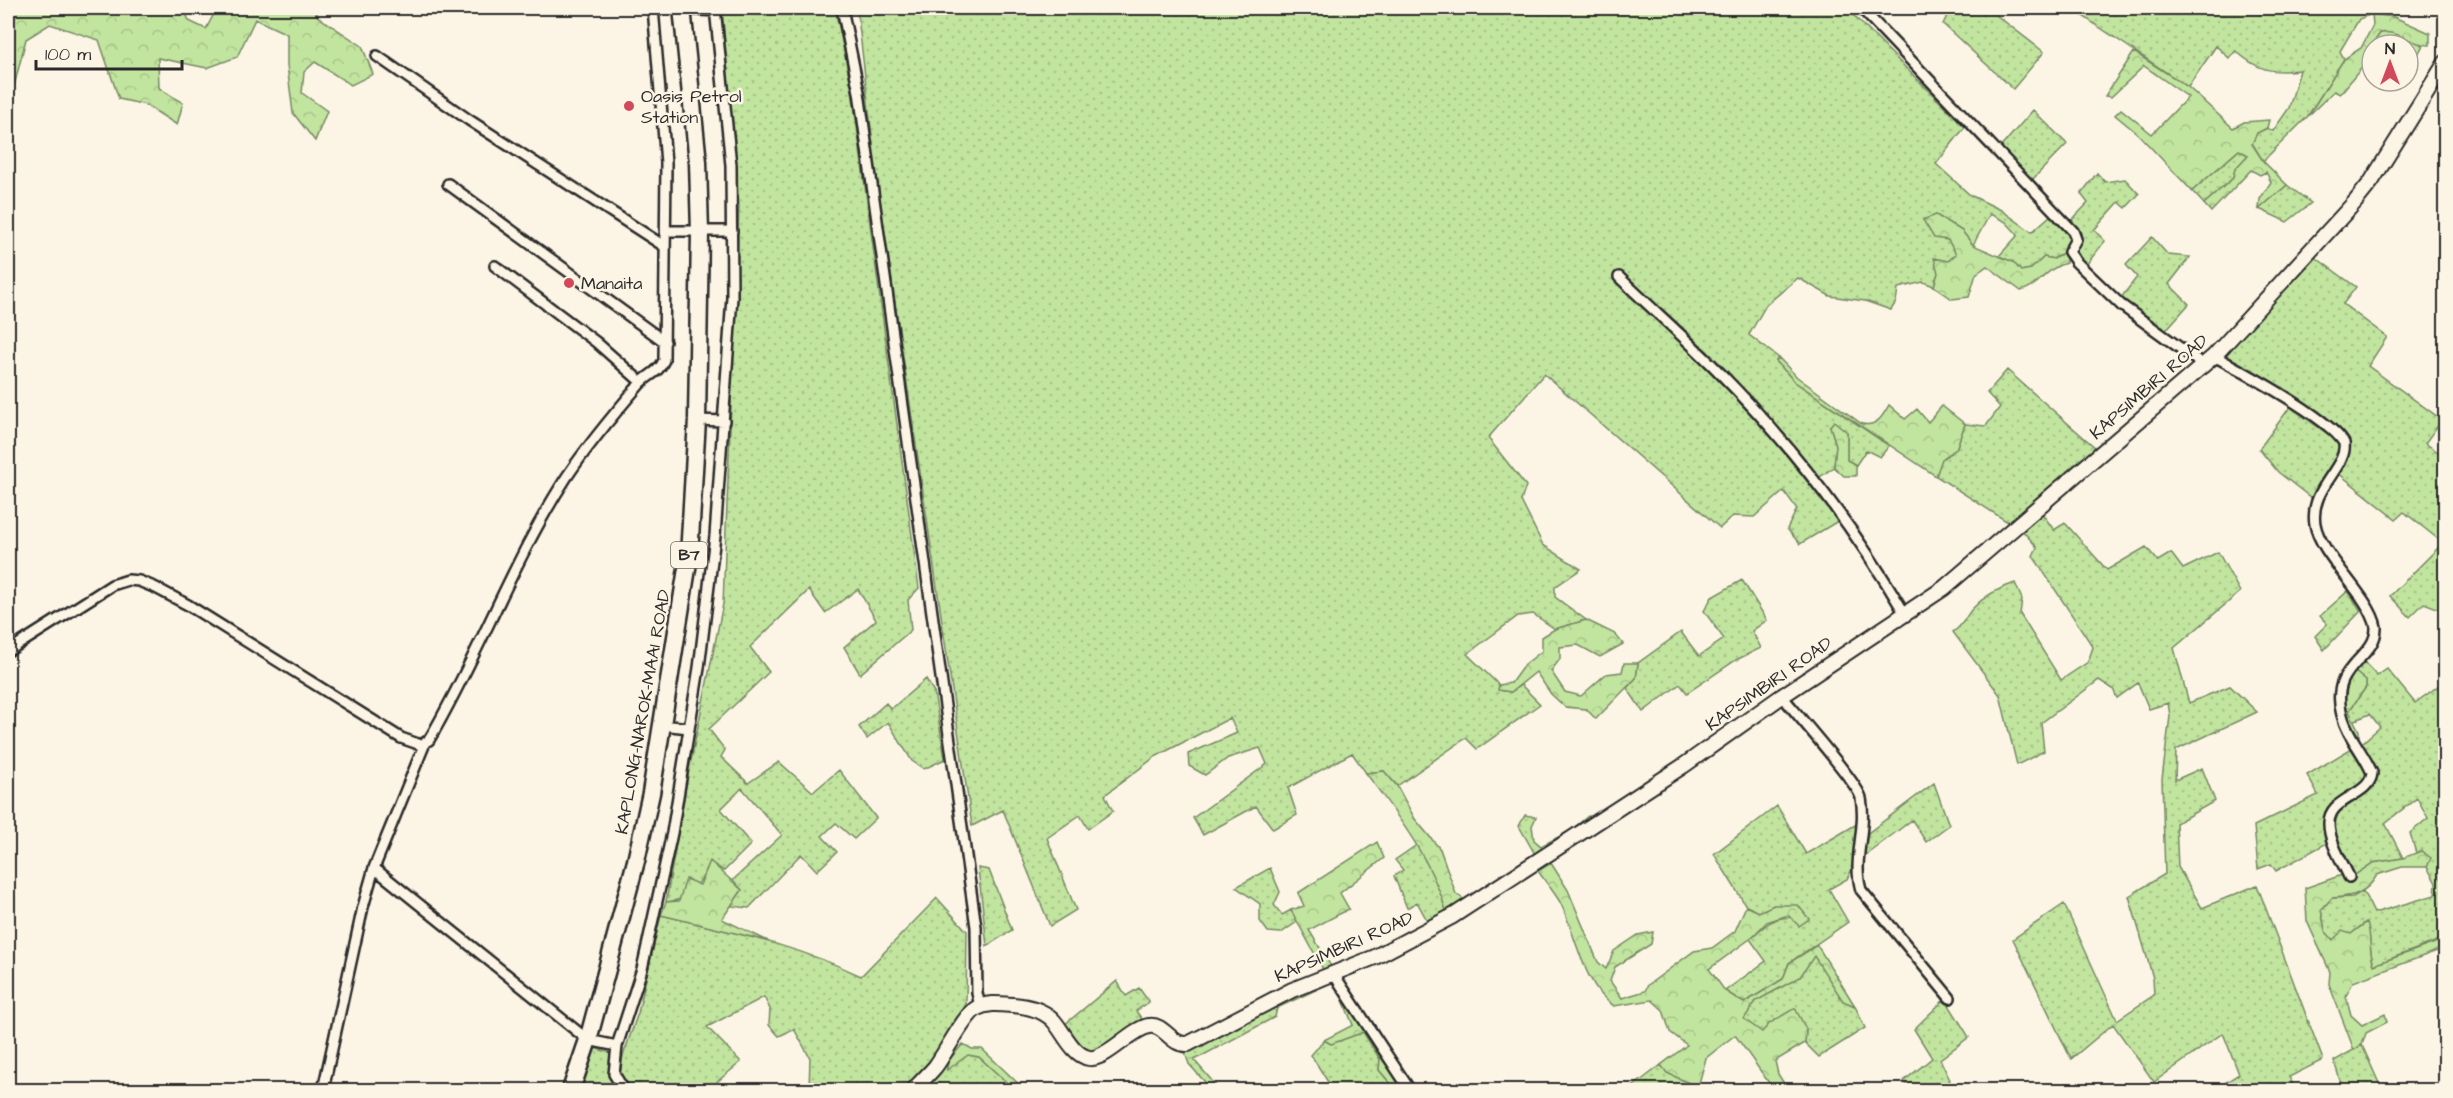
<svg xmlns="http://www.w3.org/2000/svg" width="2453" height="1098" viewBox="0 0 2453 1098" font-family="'Architects Daughter',sans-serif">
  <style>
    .grass { fill: url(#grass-dots); stroke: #768864; stroke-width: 1.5 }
    .forest { fill: url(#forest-crowns); stroke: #768864; stroke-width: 1.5 }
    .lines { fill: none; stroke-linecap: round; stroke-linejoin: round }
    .street-casing { stroke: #2b2b2b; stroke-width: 14 }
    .secondary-casing { stroke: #2b2b2b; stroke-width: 18 }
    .highway-casing { stroke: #2b2b2b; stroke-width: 21 }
    .street { stroke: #fcf5e5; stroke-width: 9 }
    .secondary { stroke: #fcf5e5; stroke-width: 14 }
    .highway { stroke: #fcf5e5; stroke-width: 16 }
    .poi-dot { fill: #d1495b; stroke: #fcf5e5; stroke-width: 2 }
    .labels { text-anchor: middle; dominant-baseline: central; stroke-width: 5; stroke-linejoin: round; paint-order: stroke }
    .shield { fill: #fcf5e5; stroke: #6a6863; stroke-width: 1.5 }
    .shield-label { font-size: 16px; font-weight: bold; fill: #2b2b2b }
    .poi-label { font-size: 18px; fill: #2b2b2b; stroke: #fcf5e5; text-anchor: start }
    .street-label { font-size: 18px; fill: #2b2b2b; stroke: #fcf5e5 }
  </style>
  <defs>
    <pattern id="grass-dots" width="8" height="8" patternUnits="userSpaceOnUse" patternTransform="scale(1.5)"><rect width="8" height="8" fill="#c1e49e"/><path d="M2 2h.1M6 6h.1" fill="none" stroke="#a6c488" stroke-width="1.8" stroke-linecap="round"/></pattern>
    <pattern id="forest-crowns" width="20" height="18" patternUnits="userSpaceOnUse" patternTransform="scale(1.5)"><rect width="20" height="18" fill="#c1e49e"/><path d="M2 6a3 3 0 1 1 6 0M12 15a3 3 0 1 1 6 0" fill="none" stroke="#a6c488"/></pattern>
  </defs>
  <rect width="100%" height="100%" fill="#fcf5e5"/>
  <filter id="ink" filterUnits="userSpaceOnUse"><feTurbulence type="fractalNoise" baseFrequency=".0167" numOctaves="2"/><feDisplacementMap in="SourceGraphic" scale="12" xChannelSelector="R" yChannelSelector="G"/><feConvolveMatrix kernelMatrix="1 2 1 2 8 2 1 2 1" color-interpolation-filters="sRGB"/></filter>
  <g filter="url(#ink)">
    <!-- grass -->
    <path class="grass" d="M722 8H835L852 90 919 588 908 600 911 630 860 674 844 647 876 620 858 589 825 613 809 590 750 647 769 672 709 729 725 750 721 757 748 783 779 762 813 792 839 770 876 818 854 839 836 823 822 836 837 852 817 871 801 854 749 908 731 906 742 890 733 880 782 835 742 788 721 809 751 844 724 871 710 862C701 882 691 901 666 902L686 785 723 604 739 206Z
      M857 8H1846L1965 127 1936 164 1970 195 2001 210 2032 232 2052 214 2070 231 2073 239 2066 251 2053 259 2044 257 2031 269 2021 271 2013 262 1999 256 2018 235 2006 222 1990 214 1973 245 1962 231 1936 215 1923 220 1948 240 1956 254 1938 273 1934 286 1923 282 1898 288 1896 302 1891 310 1865 301 1830 296 1798 278 1766 305 1749 335 1779 358 1776 361 1795 382 1889 446 1880 457 1866 450 1856 465 1847 460V432L1830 426 1836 445 1834 467 1817 479 1762 410 1619 272 1614 279C1694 356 1775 429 1838 521L1800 544 1787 529 1797 509 1784 491 1754 517 1733 516 1720 528 1544 374 1488 438 1526 486 1521 501 1543 545 1581 569 1555 587V597L1586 620 1555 629 1533 614 1518 616 1467 654 1499 685V690L1511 692 1521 685 1540 704 1477 749 1466 738 1397 786 1384 771 1366 773 1352 753 1288 788 1297 815 1273 829 1256 806 1203 835 1193 818 1267 764 1260 748 1228 758 1205 775 1189 766 1188 754 1237 733 1230 718 1155 757 1105 795 1113 811 1088 829 1080 815 1047 838 1076 910 1050 926 1003 810 972 826 877 179Z
      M1951 8H1987L2044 52 2013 89 1943 24Z
      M2071 8H2366L2372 14 2359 19 2340 51 2344 59 2308 116 2263 161 2252 143 2257 133 2267 128 2273 131 2289 108 2300 70C2271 73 2258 71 2236 51L2229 58 2216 46 2188 87Z
      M2392 31 2423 45 2416 58 2408 54V45H2372V69L2365 64 2368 51 2380 33Z
      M2033 110 2067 144 2032 180 2000 148Z
      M2239 150 2248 155 2235 169 2233 178 2204 204 2192 191Z
      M2097 173 2105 182 2125 179 2139 194 2126 208 2119 202 2094 230 2105 241 2086 265 2075 255 2081 233 2071 221 2088 203 2081 194Z
      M2287 185 2311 203 2287 222 2259 209Z
      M2152 237 2168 255 2190 257 2169 284 2189 304 2165 331 2120 299 2137 277 2126 265Z
      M2315 257 2356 287 2343 304 2387 337 2368 366 2442 420 2425 443 2445 457V611L2424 603 2410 617 2390 596 2443 543 2404 512 2396 519 2337 472C2345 461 2353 453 2348 439L2281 389 2224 355Z
      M2007 370 2097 449 2011 524 1936 476 1941 459 1956 449 1965 424 1986 426 2000 407 1987 393Z
      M2290 407 2340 443V456L2311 498 2278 472 2259 449Z
      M2041 512 2054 530 2065 523 2107 570 2146 547 2158 561 2171 553 2183 569 2218 552 2240 592 2174 648 2189 703 2230 686 2257 712 2176 750 2175 780 2202 768 2215 801 2176 823 2178 867 2202 908 2257 885 2323 1060 2289 1077 2296 1090H2214L2239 1074 2223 1033 2154 1082 2113 1024 2071 1059 2013 939 2064 904 2117 1020 2154 995 2153 978 2129 896 2165 874 2162 779 2170 716 2168 703 2149 709 2138 683 2117 698 2113 689 2099 680 2041 723 2044 751 2017 765 2000 695 1953 632C1963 626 1965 617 1972 609 1984 596 1999 588 2015 583L2022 599 2020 614 2061 680 2088 662 2093 647 2033 556 2037 547 2021 529Z
      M1742 580 1767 620 1752 631 1761 648 1736 660 1687 693 1680 684 1643 712 1627 688 1636 678 1638 663 1681 632 1699 656 1724 639 1704 611 1712 597Z
      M2348 591 2361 611 2324 650 2315 636 2327 624 2320 616Z
      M2363 661 2377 676 2387 669 2415 703 2445 681V938L2374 965C2368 949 2372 938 2366 922L2351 934 2333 940 2325 931 2321 910 2332 898 2353 897 2363 891 2374 913 2435 895 2436 883 2427 867 2430 858 2421 851 2416 853 2410 833 2428 818 2417 798 2385 823 2403 858 2373 863 2355 875C2348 867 2345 858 2341 849 2323 811 2349 802 2376 783L2378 775 2362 743 2380 727 2370 714 2353 721 2349 711 2366 687V681L2354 671Z
      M926 679 934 692 945 759 924 769 912 761 888 722 867 739 859 727 886 703 891 709Z
      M2352 748 2369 775 2367 780C2340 798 2318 805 2329 842L2276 871 2271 864 2258 869 2254 826 2318 795 2307 775Z
      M1934 783 1949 825 1926 842 1912 820 1863 857 1868 833Z
      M1777 806 1806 854 1857 824 1853 867 1847 879 1829 889 1848 922 1789 963 1783 979 1744 1003 1725 991 1766 961 1750 939C1771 918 1780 914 1809 919L1774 905 1759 912 1746 906 1714 854Z
      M1525 815 1536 817 1532 826 1534 840 1541 846 1570 831 1588 816 1598 817 1536 856 1519 826Z
      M1418 844 1439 885 1447 913 1428 922 1417 902 1407 908 1394 876 1403 870 1395 860Z
      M978 868 989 870 1012 930 987 946Z
      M1270 868 1280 892 1274 905 1282 915 1291 910 1297 922 1281 933 1268 932 1260 921V904L1236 887Z
      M937 898 967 931 966 1004 938 1052 902 1090H809L810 1058 794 1029 779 1036 769 1025 770 1009 764 997 707 1027 741 1062 707 1090H630L625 1087 620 1074 623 1056 638 1013 661 915C731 932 796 945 861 976Z
      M1814 955 1843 1001 1855 1006 1865 1028 1819 1057 1805 1043 1806 1029 1770 1023 1762 1033 1743 1019 1756 1001 1800 977Z
      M1331 979 1333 982 1277 1008 1275 1017 1194 1060 1220 1090H1212L1189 1064 1184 1050Z
      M1117 981 1126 996 1139 988 1149 1002 1136 1011 1142 1019 1094 1053 1086 1051 1064 1025Z
      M1943 1001 1949 1005 1969 1037 1940 1059 1950 1080 1939 1090H1910L1904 1081 1932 1058 1914 1029Z
      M1363 1032 1380 1059 1379 1070 1396 1090H1333L1311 1055 1324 1040 1331 1044Z
      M2362 1045 2382 1090H2343L2334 1061Z
      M594 1048 611 1053 609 1075 617 1090H580Z
      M968 1055 979 1057 1015 1090H924L948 1061 947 1069Z
      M1661 1065 1667 1073 1698 1087 1694 1090H1635L1631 1088Z"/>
    <!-- forest -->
    <path class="forest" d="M12 8H123L132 14 142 8H184L189 21 206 29 217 8H316L317 16 362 46 373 74 351 85 315 62 304 72 302 93 327 111 315 141 293 113 287 65V34L255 19 237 57 207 68 158 58 159 88 183 103 177 125 146 105 119 99 99 40 50 24 26 39 13 90 8 91V12Z
      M2372 14 2394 17 2430 33V45C2411 45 2399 30 2380 33L2368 51 2365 64 2340 94 2334 91 2308 116 2344 59 2361 48 2373 25Z
      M2134 52 2188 87 2233 128 2244 122 2269 120 2267 128 2257 133 2252 144 2263 161 2287 185 2259 209 2260 199 2271 182 2266 172 2260 175 2251 170 2211 212 2204 204 2233 178 2235 169 2248 155 2239 150 2192 191 2138 134 2115 115 2121 109 2152 134 2188 97 2144 66 2111 97 2105 96Z
      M1936 215 1962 231 1973 245 2013 262 2021 271 2031 269 2044 257 2054 259 2066 251V263C2044 269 2043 284 2021 291L1987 266 1976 274 1969 297 1952 299 1934 286 1938 273 1934 258 1948 261 1956 254 1948 240 1934 238 1923 220Z
      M1779 358 1797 377 1862 424C1877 427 1882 417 1889 405L1905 419 1917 409 1928 422 1942 406 1965 424 1956 449 1942 459 1936 476 1795 382 1776 361Z
      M1834 421 1847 432V460L1856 465V476H1844L1834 467 1836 445 1830 426Z
      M1586 620 1615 634 1623 644 1600 657 1578 645 1560 647V659L1551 671 1565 692 1581 696 1606 674 1622 672 1624 663H1638L1636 678 1596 719 1586 709 1565 707 1551 694 1536 672 1511 692 1498 690 1499 685 1511 683 1524 665 1542 651V637L1555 629Z
      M2354 671 2366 681V687L2349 711 2359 731V737C2345 715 2337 694 2354 671Z
      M1384 771 1397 786 1415 819 1440 849 1456 894 1465 900 1447 913C1430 857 1400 819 1366 773Z
      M1377 842 1384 858 1340 893 1349 909 1309 930 1332 968 1324 971 1291 910 1304 906 1298 893Z
      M2421 851 2431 858 2427 867H2402L2377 875C2366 894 2352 897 2332 898L2321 910 2325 931 2333 940 2342 931 2351 934 2367 922C2372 937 2368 950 2374 965L2443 940 2445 948 2353 982 2346 996 2351 1015 2362 1025 2385 1014 2387 1022 2366 1033 2362 1045 2354 1050 2329 984 2330 972 2307 921 2305 888 2342 875 2347 881 2354 880 2355 875 2373 863 2403 858Z
      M710 861 742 890 722 919 768 941 661 915 666 902 679 901 686 879 700 885Z
      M1551 863 1568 890 1598 962 1606 969 1614 951 1638 935 1653 932 1651 944 1615 967 1610 981 1622 998 1645 991 1648 985 1694 951 1712 948 1735 931 1746 906 1759 912 1774 905H1798L1809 919 1799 926 1788 915 1767 922 1750 939 1709 969 1725 991 1744 1003 1783 979 1789 963 1817 945 1855 1006 1843 1001 1814 956 1800 977 1756 1001 1744 1019 1762 1032 1770 1023 1795 1008 1806 1029 1805 1043 1775 1061 1778 1074 1788 1090H1774L1735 1035 1706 1058 1698 1087 1667 1073 1661 1065 1687 1045 1670 1032 1663 1010 1652 1000 1614 1006C1583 986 1576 934 1560 902 1554 892 1545 881 1538 871Z
      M1338 988 1406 1090H1396L1379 1070 1380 1059 1364 1032 1331 1044 1324 1040 1353 1025Z
      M963 1044 972 1049H982L1025 1090H1015L979 1057 968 1055 947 1070 948 1061Z"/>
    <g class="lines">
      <defs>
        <path id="street" d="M842 8 859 92 976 927 977 993 980 1006
          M1861 8 2073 231 2076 239 2069 252 2076 262 2121 305 2202 364
          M682 9 716 11
          M377 56 469 120 664 246
          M448 184 665 342
          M666 231H732
          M495 266 596 342 641 382
          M1619 277C1653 310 1689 341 1722 375 1792 446 1854 527 1905 614
          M2214 356C2242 371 2329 418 2344 443 2348 467 2309 488 2315 524 2320 555 2370 596 2376 627 2377 660 2328 664 2342 715 2347 736 2364 753 2372 773 2370 797 2328 797 2329 824 2329 842 2342 861 2349 877
          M697 420 724 421
          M8 651 112 585 128 580 139 581 156 588 188 605 401 738 421 745 429 740C479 655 513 560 566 478 588 445 613 415 639 385 647 375 659 373 664 360L666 163 653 8
          M1782 696C1795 712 1859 785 1861 798 1867 829 1852 860 1861 890L1950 998
          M662 725 689 728
          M374 868 588 1040 617 1046
          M1333 973 1410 1090
          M323 1090 363 907 374 868 425 743
          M624 1090 614 1074 617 1046 642 969 672 833 699 668 715 536 732 297 731 165 715 8"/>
        <path id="secondary" d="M913 1090C920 1083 928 1075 935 1067 946 1053 964 1015 977 1008 988 1002 1001 1004 1013 1005 1027 1006 1041 1009 1052 1019 1063 1030 1072 1055 1089 1058 1105 1061 1131 1029 1149 1026 1164 1023 1171 1046 1188 1044L1292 990 1375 957 1453 916 1683 766 1782 696 1944 588 2214 356 2355 202 2371 182 2446 62"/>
        <path id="highway" d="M571 1090 588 1040 636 861 651 793 689 556 697 420 700 232 698 162 682 8"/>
      </defs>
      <!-- street casing -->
      <use href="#street" class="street-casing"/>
      <!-- secondary casing -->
      <use href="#secondary" class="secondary-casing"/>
      <!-- highway casing -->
      <use href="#highway" class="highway-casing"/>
      <!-- street -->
      <use href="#street" class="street"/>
      <!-- secondary -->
      <use href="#secondary" class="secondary"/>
      <!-- highway -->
      <use href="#highway" class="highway"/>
    </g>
  </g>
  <!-- markers -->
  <g class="poi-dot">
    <circle cx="629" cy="106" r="6"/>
    <circle cx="569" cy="283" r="6"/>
  </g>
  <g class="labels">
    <!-- shield labels -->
    <rect class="shield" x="671" y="542" width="36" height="26" rx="4.5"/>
    <g class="shield-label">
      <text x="689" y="555">B7</text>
    </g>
    <!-- poi labels -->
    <g class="poi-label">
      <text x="641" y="96">Oasis Petrol<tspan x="641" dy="21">Station</tspan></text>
      <text x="581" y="283">Manaita</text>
    </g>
    <!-- street labels -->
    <g class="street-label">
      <text transform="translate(2149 387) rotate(-41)">KAPSIMBIRI ROAD</text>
      <text transform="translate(1769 684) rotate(-35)">KAPSIMBIRI ROAD</text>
      <text transform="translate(643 712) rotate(-80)">KAPLONG-NAROK-MAAI ROAD</text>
      <text transform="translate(1344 947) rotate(-24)">KAPSIMBIRI ROAD</text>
    </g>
  </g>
  <!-- margin -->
  <rect width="2453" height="1098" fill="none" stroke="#fcf5e5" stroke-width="30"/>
  <rect x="15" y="15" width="2423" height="1068" fill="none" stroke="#2b2b2b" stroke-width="2" filter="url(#ink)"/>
  <!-- north arrow -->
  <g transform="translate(2390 63)"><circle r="28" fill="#fcf5e5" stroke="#a8a49b" stroke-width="1.5"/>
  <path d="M0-4.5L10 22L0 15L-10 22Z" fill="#d1495b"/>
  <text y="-9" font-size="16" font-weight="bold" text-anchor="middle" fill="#2b2b2b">N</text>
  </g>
  <!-- scale -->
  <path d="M36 60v9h146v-9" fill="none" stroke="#2b2b2b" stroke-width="3"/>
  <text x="45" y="60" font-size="18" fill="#2b2b2b" stroke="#fcf5e5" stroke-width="4.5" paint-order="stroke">100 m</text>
</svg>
